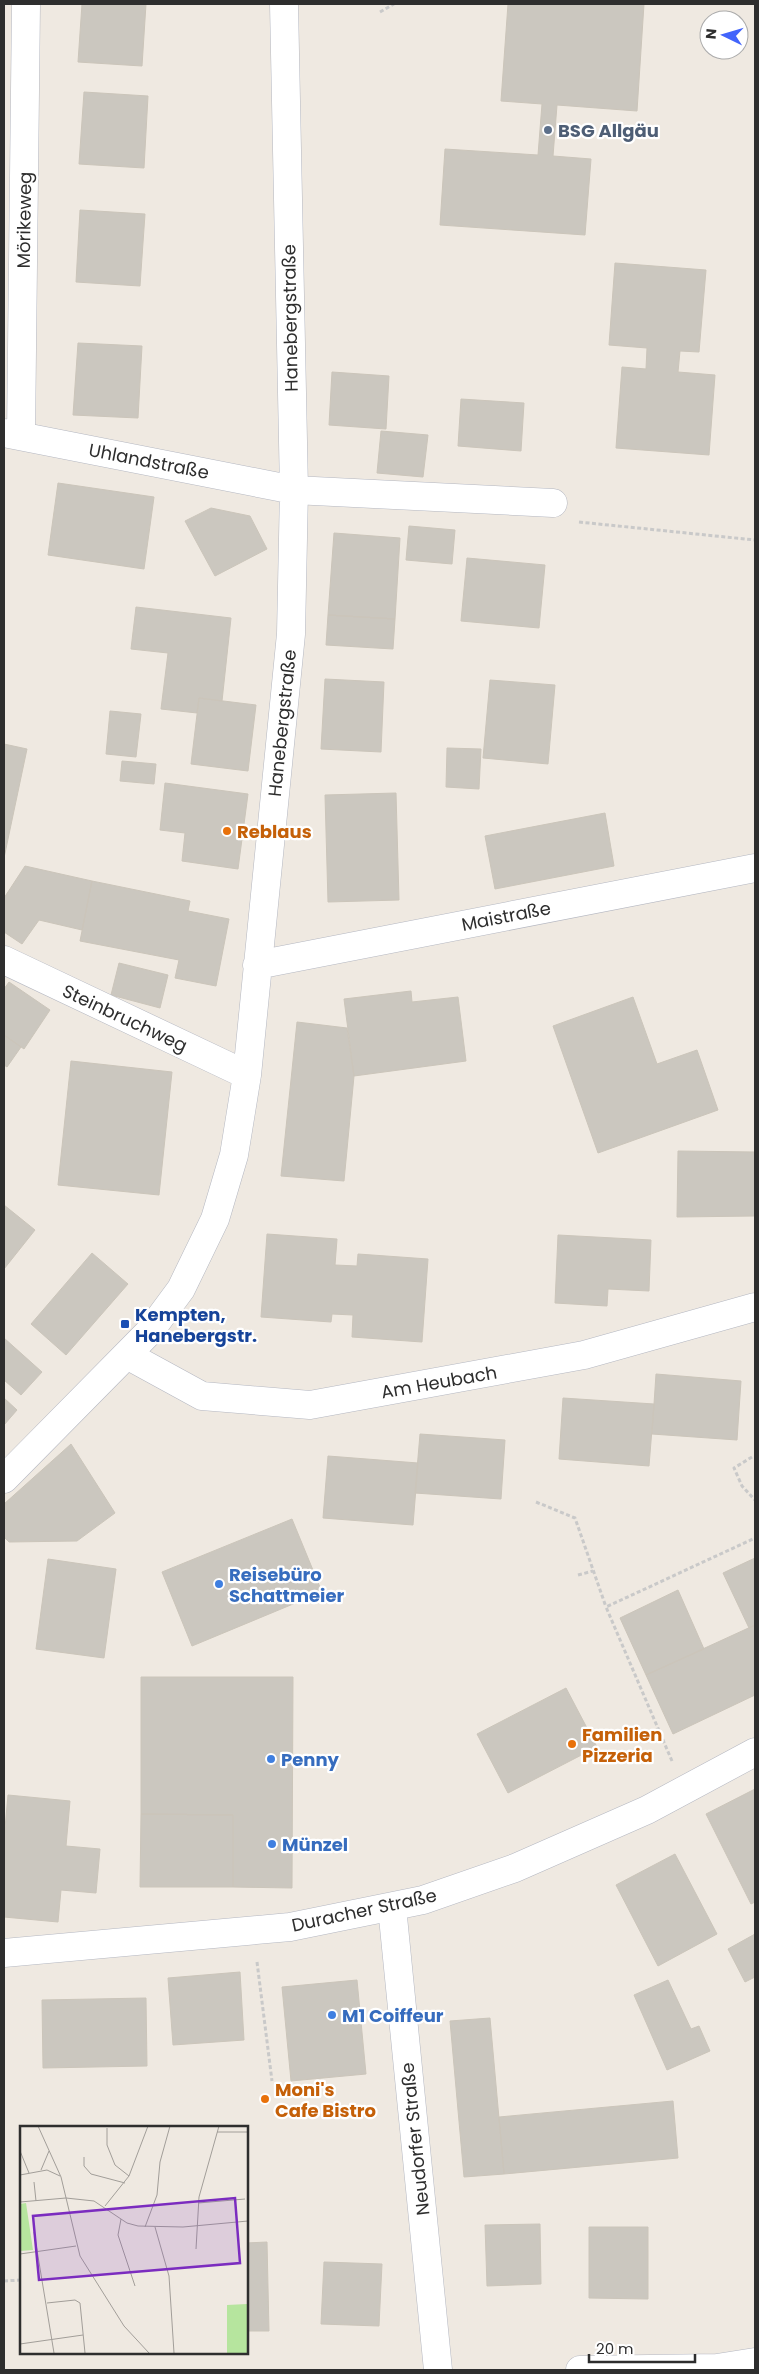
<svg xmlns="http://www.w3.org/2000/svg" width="759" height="2374" viewBox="0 0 759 2374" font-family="Poppins,sans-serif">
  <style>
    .building { fill: #cbc7bf; stroke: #cbc5ba }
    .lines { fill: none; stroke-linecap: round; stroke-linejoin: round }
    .street-casing { stroke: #b4b7c1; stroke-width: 29 }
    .secondary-casing { stroke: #b4b7c1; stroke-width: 29 }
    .path { stroke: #c9c9c9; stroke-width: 3; stroke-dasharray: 4 2.5; stroke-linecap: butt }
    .street { stroke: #fff; stroke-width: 28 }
    .secondary { stroke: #fff; stroke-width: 28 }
    .service-dot { fill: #5c6f8a; stroke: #fff; stroke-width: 2 }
    .food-dot { fill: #e8710a; stroke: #fff; stroke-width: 2 }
    .transit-dot { fill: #1a4fb4; stroke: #fff; stroke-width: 2 }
    .shop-dot { fill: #3f7fe0; stroke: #fff; stroke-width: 2 }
    .labels { text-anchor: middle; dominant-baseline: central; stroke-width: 4.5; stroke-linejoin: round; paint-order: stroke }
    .service-label { font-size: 18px; font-weight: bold; fill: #4e5e75; stroke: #fff; text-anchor: start }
    .street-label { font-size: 18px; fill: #2e2e2e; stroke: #fff }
    .food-label { font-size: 18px; font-weight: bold; fill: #c56008; stroke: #fff; text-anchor: start }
    .transit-label { font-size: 18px; font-weight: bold; fill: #164399; stroke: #fff; text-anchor: start }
    .shop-label { font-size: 18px; font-weight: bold; fill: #366cbe; stroke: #fff; text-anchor: start }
    .inset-road { fill: none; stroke: #a29e99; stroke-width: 1 }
    .view { fill: #7b2cbf; fill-opacity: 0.15; stroke: #7b2cbf; stroke-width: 2.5 }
    .inset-edge { fill: none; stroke: #2e2e2e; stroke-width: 2.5 }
  </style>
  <rect width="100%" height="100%" fill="#efe9e1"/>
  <!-- building -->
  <path class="building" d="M82 4H146L142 66 78 62Z
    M508 4H644L637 111 557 105 553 156 591 159 585 235 440 225 445 149 538 155 542 104 501 101Z
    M84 92 148 96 144 168 79 164Z
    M80 210 145 214 140 286 76 282Z
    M615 263 706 270 699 352 680 351 678 372 715 375 709 455 616 448 622 367 646 369 647 348 609 345Z
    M78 343 142 346 138 418 73 415Z
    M332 372 389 376 386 429 329 425Z
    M461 399 524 403 521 451 458 446Z
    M381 431 428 435 423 477 377 473Z
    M58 483 154 497 144 569 48 555Z
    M211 508 250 516 267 549 215 576 185 521Z
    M409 526 455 530 452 564 406 560Z
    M334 533 400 538 395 619 328 615Z
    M467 558 545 565 539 628 461 621Z
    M136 607 231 618 222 701 199 698 197 713 161 709 168 653 131 649Z
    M328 615 395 619 393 649 326 645Z
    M325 679 384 682 381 752 321 749Z
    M490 680 555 685 548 764 483 758Z
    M199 698 256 705 248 771 191 764Z
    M110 711 141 714 136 757 106 754Z
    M4 744 27 749 4 858Z
    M447 748 481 749 479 789 446 787Z
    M122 761 156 764 154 784 120 781Z
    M165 783 248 794 238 869 182 861 185 833 160 830Z
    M396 793 399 900 328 902 325 795Z
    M605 813 614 866 495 889 485 836Z
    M25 866 92 881 82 930 39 920 22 944 4 932V898Z
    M92 881 190 901 188 911 229 919 216 986 175 978 179 960 80 941Z
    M119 963 168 975 160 1008 111 995Z
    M9 982 50 1010 24 1049 4 1035V989Z
    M411 991 412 1002 458 997 466 1061 354 1076 344 999Z
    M633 997 657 1064 697 1050 718 1110 598 1153 553 1026Z
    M297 1022 347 1028 354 1076 344 1181 281 1176Z
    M4 1035 21 1047 7 1067 4 1065Z
    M71 1061 172 1072 159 1195 58 1185Z
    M678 1151 755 1152V1216L677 1217Z
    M4 1205 35 1230 4 1269Z
    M267 1234 337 1239 335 1265 357 1266 358 1254 428 1259 422 1342 352 1337 353 1315 332 1314 331 1322 261 1317Z
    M558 1235 651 1240 649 1291 608 1289 607 1306 555 1303Z
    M92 1253 128 1284 66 1355 31 1324Z
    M4 1338 42 1372 21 1395 4 1380Z
    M656 1374 741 1381 737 1440 652 1434Z
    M4 1398 17 1410 4 1425Z
    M563 1398 654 1404 649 1466 559 1459Z
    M420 1434 505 1440 501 1499 415 1493Z
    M71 1444 115 1513 77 1541 9 1542 4 1537V1504Z
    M328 1456 418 1463 413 1525 323 1518Z
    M292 1519 322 1592 192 1646 162 1572Z
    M755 1558V1625L749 1628 723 1573Z
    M48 1559 116 1569 104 1658 36 1649Z
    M678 1590 704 1649 646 1675 620 1618Z
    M755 1625V1695L673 1734 646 1675Z
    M141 1677H293L292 1888 233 1887V1815L141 1814Z
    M566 1688 597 1747 508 1793 477 1734Z
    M755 1789V1902L751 1904 706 1814Z
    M8 1795 70 1801 66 1846 100 1849 96 1893 61 1890 58 1922 4 1917V1839Z
    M141 1814 233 1815V1887H140Z
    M675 1854 717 1934 658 1966 616 1885Z
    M755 1934V1977L745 1982 728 1949Z
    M240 1972 244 2040 173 2045 168 1978Z
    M357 1980 366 2074 291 2081 282 1987Z
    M668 1980 691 2029 699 2026 710 2051 667 2070 634 1995Z
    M146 1998 147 2066 43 2068 42 2000Z
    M490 2018 504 2174 464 2177 450 2021Z
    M673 2101 678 2158 504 2174 499 2117Z
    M540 2224 541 2284 487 2286 485 2225Z
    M589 2227H648V2299L589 2298Z
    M267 2242 269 2331H246V2243Z
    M324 2262 382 2264 379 2326 321 2324Z"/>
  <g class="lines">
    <defs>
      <path id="street" d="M4 433 294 490 553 503
        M21 436 26 4
        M4 960 247 1075
        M257 965 755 868
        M127 1355 202 1396 310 1405 584 1355 755 1307
        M4 1479 150 1331 181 1289 215 1219 234 1155 247 1075 291 634 294 490 284 4
        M392 1907 438 2370
        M580 2370 717 2368 755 2362"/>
      <path id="secondary" d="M4 1953 290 1927 423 1900 515 1868 647 1810 755 1752"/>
    </defs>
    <!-- street casing -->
    <use href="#street" class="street-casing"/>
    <!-- secondary casing -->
    <use href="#secondary" class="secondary-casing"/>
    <!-- path -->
    <path class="path" d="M380 12 394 4
      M579 522 755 540
      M752 1457 734 1468 742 1486 755 1500
      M536 1502 575 1518 606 1607
      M578 1575 593 1571
      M672 1761 606 1607 755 1538
      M257 1962 272 2081
      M4 2281 21 2280
      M46 2353V2354"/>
    <!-- street -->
    <use href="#street" class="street"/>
    <!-- secondary -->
    <use href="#secondary" class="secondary"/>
  </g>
  <!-- markers -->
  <circle class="service-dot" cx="548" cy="130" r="5"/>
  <g class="food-dot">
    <circle cx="227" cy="831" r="5"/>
    <circle cx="572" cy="1744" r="5"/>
    <circle cx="265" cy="2099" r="5"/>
  </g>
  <rect class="transit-dot" x="120" y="1319" width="10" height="10" rx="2.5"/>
  <g class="shop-dot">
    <circle cx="219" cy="1584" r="5"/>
    <circle cx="271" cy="1759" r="5"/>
    <circle cx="272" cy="1844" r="5"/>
    <circle cx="332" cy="2015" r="5"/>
  </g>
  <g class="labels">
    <!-- service labels -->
    <g class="service-label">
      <text x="558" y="130">BSG Allgäu</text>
    </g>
    <!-- street labels -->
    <g class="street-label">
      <text transform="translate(24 220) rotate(-89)">Mörikeweg</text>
      <text transform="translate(290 318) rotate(-91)">Hanebergstraße</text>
      <text transform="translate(149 461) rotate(11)">Uhlandstraße</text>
      <text transform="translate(282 723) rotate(-84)">Hanebergstraße</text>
      <text transform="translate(506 916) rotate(-11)">Maistraße</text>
      <text transform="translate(125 1018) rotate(25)">Steinbruchweg</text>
      <text transform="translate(439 1382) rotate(-10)">Am Heubach</text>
      <text transform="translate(364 1910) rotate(-12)">Duracher Straße</text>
      <text transform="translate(415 2139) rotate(-96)">Neudorfer Straße</text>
    </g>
    <!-- food labels -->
    <g class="food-label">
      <text x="237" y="831">Reblaus</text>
      <text x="582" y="1734">Familien<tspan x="582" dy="21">Pizzeria</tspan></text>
      <text x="275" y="2089">Moni's<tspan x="275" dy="21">Cafe Bistro</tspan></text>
    </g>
    <!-- transit labels -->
    <g class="transit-label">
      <text x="135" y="1314">Kempten,<tspan x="135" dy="21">Hanebergstr.</tspan></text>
    </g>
    <!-- shop labels -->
    <g class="shop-label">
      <text x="229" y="1574">Reisebüro<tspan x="229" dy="21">Schattmeier</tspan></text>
      <text x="281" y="1759">Penny</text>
      <text x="282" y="1844">Münzel</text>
      <text x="342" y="2015">M1 Coiffeur</text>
    </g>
  </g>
  <!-- overview -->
  <g transform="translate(20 2126)">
    <rect width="228" height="228" fill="#efe9e1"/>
    <path d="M6 77 13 124 0 125V78ZM227 178V227H207V179Z" fill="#b6e59e"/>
    <path class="inset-road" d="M18 0 41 51 60 130 104 200 129 227M87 2V19L95 39 109 50M197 6H228M0 25 9 47M64 31V40L71 48 105 57M21 44 29 25M0 49 27 44 40 50M14 56 16 75M0 76 46 72 74 75 107 97 118 100 163 101 228 95M178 77 225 73M85 80 109 50 128 0M101 93 98 109 115 160M125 101 137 69 140 36 150 0M135 101 149 150 154 227M14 106 34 227M176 123 179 71 199 0M0 128 56 120M27 177 55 174 60 177 65 227M0 218 63 209"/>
    <path class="view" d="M215 72 220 137 19 154 13 90Z"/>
    <rect width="228" height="228" class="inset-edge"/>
  </g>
  <!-- border -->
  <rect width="759" height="2374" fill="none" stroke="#2e2e2e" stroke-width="10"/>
  <!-- north arrow -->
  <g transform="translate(724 35) rotate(275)"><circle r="24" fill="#ffffff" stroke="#ababab"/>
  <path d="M0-4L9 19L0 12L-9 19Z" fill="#4264fb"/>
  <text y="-8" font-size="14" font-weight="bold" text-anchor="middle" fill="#2e2e2e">N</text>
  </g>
  <!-- scale -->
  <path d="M589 2354v8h106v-8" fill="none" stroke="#2e2e2e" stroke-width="2.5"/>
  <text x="596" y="2354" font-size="15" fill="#2e2e2e" stroke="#ffffff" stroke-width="4" paint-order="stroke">20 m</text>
</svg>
